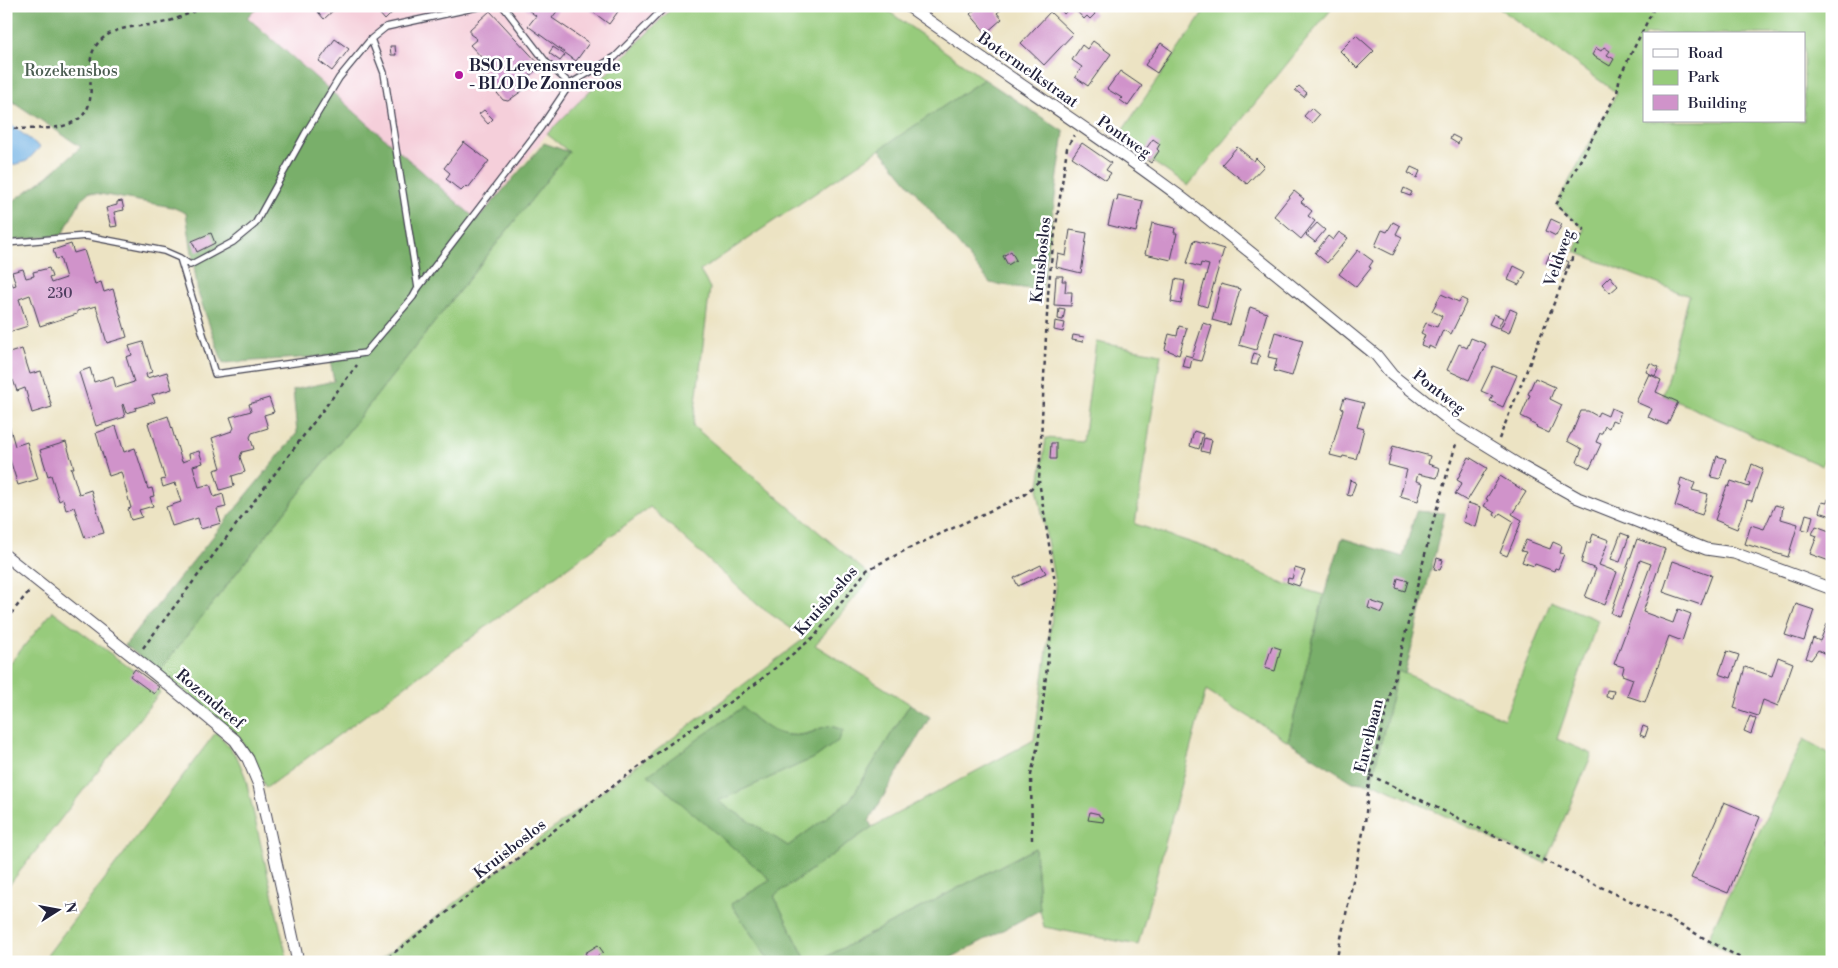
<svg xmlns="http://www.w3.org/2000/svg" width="1838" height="968" viewBox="0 0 1838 968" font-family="'Libre Bodoni',serif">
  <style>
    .built { fill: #f5cfda }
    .green { fill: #97cb7b; stroke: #5c765b; fill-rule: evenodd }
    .forest { fill: #79af6b; stroke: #4e6853 }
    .water { fill: #6eb0e3; stroke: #48698f }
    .building { fill: #d093ca }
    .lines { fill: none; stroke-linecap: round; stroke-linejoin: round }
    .service-casing { stroke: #403f4f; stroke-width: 8 }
    .minor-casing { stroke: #403f4f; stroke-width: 13 }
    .path { stroke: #403f4f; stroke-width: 2.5; stroke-dasharray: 4 4; stroke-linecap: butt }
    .service { stroke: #fff; stroke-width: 5.5 }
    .minor { stroke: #fff; stroke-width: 11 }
    .poi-dot { fill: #b5179e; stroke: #fff; stroke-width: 2 }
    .labels { text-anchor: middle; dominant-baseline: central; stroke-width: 5; stroke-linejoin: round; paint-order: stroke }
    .number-label { font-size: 14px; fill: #4e3e5f }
    .poi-label { font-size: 16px; font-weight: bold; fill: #22223b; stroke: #fff; text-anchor: start }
    .street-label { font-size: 16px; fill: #22223b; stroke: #fff }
    .park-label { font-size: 16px; fill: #4b5d51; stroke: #fff }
  </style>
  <rect width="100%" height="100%" fill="#fff"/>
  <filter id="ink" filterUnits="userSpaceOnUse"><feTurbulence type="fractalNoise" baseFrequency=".02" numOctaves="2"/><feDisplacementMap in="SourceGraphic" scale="10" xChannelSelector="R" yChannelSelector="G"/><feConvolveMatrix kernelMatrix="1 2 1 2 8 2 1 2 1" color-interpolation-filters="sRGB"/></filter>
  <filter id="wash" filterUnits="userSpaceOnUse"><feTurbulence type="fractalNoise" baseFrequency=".0096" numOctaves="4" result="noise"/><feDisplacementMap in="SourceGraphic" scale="20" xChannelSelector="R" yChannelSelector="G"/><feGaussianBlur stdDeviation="1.12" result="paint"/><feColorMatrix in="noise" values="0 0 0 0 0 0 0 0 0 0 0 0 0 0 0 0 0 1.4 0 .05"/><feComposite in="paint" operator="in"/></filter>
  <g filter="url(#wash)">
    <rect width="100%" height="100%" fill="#ece3c3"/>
    <!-- built -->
    <path class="built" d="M260 6H674L547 134 477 221 247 16Z"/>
    <!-- green -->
    <path class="green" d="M674 6H881L984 79 700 271 710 288 693 426 872 577 815 645 910 704 850 800 788 846 717 801 816 757 839 740 843 730C839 729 832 726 828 726 820 727 813 733 805 734 778 740 761 725 743 707L649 775 771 880 731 904 770 962H377L805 638 759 606 650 507 266 788 239 736 159 671 569 152 547 134Z
      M1208 6H1334L1188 186 1153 162 1151 164 1140 156 1141 154 1118 137Z
      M1496 6H1832V438L1822 466 1663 395 1689 296 1575 252 1584 229 1556 205 1617 93ZM1644 34H1804V121H1644Z
      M1096 342 1161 354 1135 524 1205 547 1285 584 1324 595 1288 741 1206 690 1138 945 1044 927 1040 910 1035 848 816 962H807L774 896 872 827 1034 740 1056 589 1038 492 1046 438 1083 441Z
      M1551 601 1598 620 1557 739 1592 754 1545 863 1377 784H1371L1398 670 1504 719Z
      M53 611 161 691 6 889V668Z
      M216 732 237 757 245 776 288 962H42Z
      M1804 739 1832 755V962H1744L1707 940Z"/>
    <!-- forest -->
    <path class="forest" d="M6 6H260L247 17 477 220 544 143 569 152 159 671 125 645 297 433 293 390 334 381 329 356 223 363 198 293 186 213 172 207 89 192 82 198 62 235 6 241V206L47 177 81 147 6 97Z
      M984 79 1064 132 1042 291 990 283 880 149Z
      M1416 511 1445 513 1405 674 1398 671 1371 784 1353 782 1288 741 1324 595 1342 538 1403 557Z
      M910 704 930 717 869 821 872 827 774 896 807 962H770L731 904 771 880 648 775 743 707C761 725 778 740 806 734 813 733 821 727 828 726 833 726 839 729 843 730L839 740 816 757 718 801 788 846 850 800Z
      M1035 848 1040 910 943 962H816Z"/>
    <!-- water -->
    <path class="water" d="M6 121 40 147 27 161 6 167Z"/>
    <g id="blocks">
      <!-- building -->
      <path class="building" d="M313 6H338L324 19Z
        M373 6H393L390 9 392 13 385 20Z
        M425 6H440L441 9 426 12Z
        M523 6H561L552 18 589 43 576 61 528 26 536 16Z
        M585 6H622L609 24Z
        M979 6 1004 7 997 13 1002 19 986 33 970 14Z
        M1058 6H1098L1093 11 1095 14 1090 19 1087 16 1084 19 1072 6 1064 14Z
        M490 11 541 66 528 77 533 83 508 101 503 100 481 74 487 69 481 62 484 60 470 45 477 39 470 34V29Z
        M1050 12 1073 34 1044 65 1021 43Z
        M1356 35 1374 51 1357 68 1340 51Z
        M335 39 349 49 332 71 319 61Z
        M1093 41 1111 54 1088 86 1075 77 1082 67 1072 60 1082 45 1087 49Z
        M1161 43 1172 51 1157 73 1145 65Z
        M390 46H395L396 55H391Z
        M553 47 565 55 560 61 549 53Z
        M1604 47 1610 51 1607 55 1614 59 1610 66 1592 55 1596 48 1601 51Z
        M1120 71 1142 86 1128 106 1120 100 1122 98 1107 89Z
        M1299 86 1307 93 1304 97 1295 90Z
        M1311 108 1319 115 1312 123 1304 116Z
        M484 110 493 119 488 124 479 114Z
        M1452 135 1460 139 1458 144 1450 139Z
        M1153 139 1160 144 1157 149 1159 151 1151 163 1141 156Z
        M464 142 489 161 468 188 466 186 461 191 446 179 450 173 444 168Z
        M1082 143 1111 163 1106 170 1111 173 1106 180 1072 157Z
        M1237 147 1254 161 1256 158 1264 166 1247 184 1222 164Z
        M1411 167 1420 171 1417 178 1408 173Z
        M1404 188 1412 192 1410 196 1402 193Z
        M1294 191 1304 199 1301 202 1312 211 1308 216 1315 221 1301 239 1274 216Z
        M1118 195 1143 201 1136 232 1108 225 1114 200 1117 201Z
        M122 201 124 210 114 212 117 226 111 227 106 208 117 205V202Z
        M1551 219 1562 224 1556 236 1546 231Z
        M1393 222 1400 226 1396 234 1402 237 1393 255 1375 246 1382 230 1387 232Z
        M1152 223 1175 228 1174 233H1177L1171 260 1145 254Z
        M1317 223 1325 230 1315 242 1306 235Z
        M1070 230 1087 233 1081 273 1056 267 1058 254 1066 256Z
        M1339 232 1348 238 1327 263 1315 253 1328 236 1333 240Z
        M211 233 215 243 197 252 192 241Z
        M1194 240 1224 249 1207 307 1198 304 1209 265 1201 263 1200 267 1187 263Z
        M71 244 74 253 84 250 95 284 101 282 104 292 113 289 127 337 107 343 96 306 77 311V314L40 326 30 295 19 299 28 326 6 333V285L12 283 13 286 16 285 12 272 23 269 26 278 34 276 33 272 49 268 52 277 49 278 51 283 66 278 60 258 56 259 53 250Z
        M1358 250 1373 261 1369 267 1371 268 1356 287 1339 274Z
        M1011 251 1016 260 1008 265 1003 256Z
        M1550 253 1569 262 1564 272 1546 263Z
        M1514 266 1526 272 1519 285 1508 280Z
        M1056 276H1063L1062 281H1066L1065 292H1072L1071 306 1054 305Z
        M1610 276 1618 286 1610 293 1602 284Z
        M1175 279 1185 281 1181 304 1171 302Z
        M1221 284 1240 289 1230 325 1212 320Z
        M1441 294 1459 302 1461 298 1467 301 1451 334 1443 330 1435 349 1429 346V348L1421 345 1425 335 1421 333 1426 323 1437 327 1442 316 1432 311Z
        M1250 307 1267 313 1256 350 1239 345Z
        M1059 308 1065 309 1063 320 1058 319Z
        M1510 309 1517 312 1509 333 1500 329Z
        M1494 314 1503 318 1498 328 1489 324Z
        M1055 321 1065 323 1063 332 1054 330Z
        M1203 323 1212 326 1201 361 1192 359 1190 368 1182 366 1185 355 1192 357Z
        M1179 326 1187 328 1179 355 1165 349 1169 334 1177 336Z
        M1275 332 1303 340 1292 376 1274 371 1277 359 1268 357Z
        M1073 335 1084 337 1083 342 1072 340Z
        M1471 338 1486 344 1469 380 1447 370 1459 344 1467 348Z
        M143 342 152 372 146 374 147 378 167 372 172 389 152 395 155 402 135 408 136 410 126 413 123 404 122 405 125 417 96 426 79 372 90 368 94 382 113 376 116 388 134 382 126 357 132 355 129 346Z
        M22 349 30 374 41 371 52 407 32 413 25 388 17 391 13 380 10 381 6 368V354Z
        M1254 353 1260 355 1257 365 1251 364Z
        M1650 363 1659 367 1655 376 1646 372Z
        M1493 366 1517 375 1503 407 1490 401 1493 396 1481 391Z
        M1649 374 1661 380 1656 392 1678 402 1667 425 1648 417 1652 409 1636 402Z
        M1535 378 1555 387 1550 399 1562 405 1549 433 1536 427 1537 426 1531 423V421L1521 416 1530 395 1528 394Z
        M269 398 274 412 264 415 268 428 252 433 250 437 254 449 242 452 240 457 245 472 232 476 234 486 220 490 214 470 221 468 212 438 232 431 234 428 230 417 251 411 249 404Z
        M1344 398 1364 403 1357 427 1364 429 1356 459 1343 456 1342 458 1330 455 1343 409 1341 408Z
        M1611 408 1621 412 1617 422 1612 420 1609 428 1605 426 1602 433H1600L1596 442 1601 444 1590 468 1577 462 1582 449 1567 441 1571 433H1572L1581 411H1588L1597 416 1599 412 1608 416Z
        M168 416 182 462 190 459 189 454 199 451 203 463 193 466 199 487 210 484 214 497 223 494 226 507 217 509 221 523 201 529 198 518 172 526 166 507 181 502 175 483 163 487 161 480 165 479 148 423Z
        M8 421 15 446 27 442 38 479 18 485 10 460 6 461V422Z
        M116 426 124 452 135 448 148 489 152 488 154 496 150 497 153 506 139 510 142 517 131 520 128 509 131 508 121 472 109 476 96 433Z
        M1194 431 1203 434 1199 449 1190 446Z
        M1204 438 1212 440 1209 453 1201 451Z
        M66 442 74 468H71L79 494 91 490 104 533 85 538 74 507 66 510 63 499 59 501 51 475 48 476 40 450Z
        M1051 443H1056V459H1050Z
        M1393 446 1430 456 1428 464 1440 468 1437 478 1418 474 1416 481 1423 483 1418 501 1400 496 1407 470 1388 465Z
        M1717 456 1726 459 1720 479 1711 477Z
        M1469 457 1487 468 1467 501 1455 494 1462 483 1457 480Z
        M1752 464 1763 469 1752 501 1747 500 1737 529 1715 520 1727 486 1729 487 1731 481 1749 487 1750 483 1746 482Z
        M1500 476 1526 492 1512 514 1522 520 1507 556 1500 553 1513 521 1500 513 1497 517 1494 515 1495 513 1484 506 1488 500 1486 499Z
        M1681 478 1695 483 1692 490 1708 494 1702 515 1675 506 1681 487 1679 486Z
        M1350 480 1356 482 1351 496 1347 495Z
        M1828 499 1832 501V516L1819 512 1822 502 1827 503Z
        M1468 503 1481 507 1476 527 1463 522Z
        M1775 505 1783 507 1781 519 1798 524 1788 557 1745 544 1751 525 1764 529Z
        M1806 514 1813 516 1809 531 1802 529Z
        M1816 526 1832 532V562L1810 554 1817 536 1812 534Z
        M1621 533 1629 536 1620 562 1611 559Z
        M1593 534 1609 540 1599 565 1617 572 1605 605 1585 597 1596 569 1581 563 1587 542 1590 543Z
        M1637 539 1665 549 1643 612 1673 623 1678 609 1691 614 1682 641 1669 636 1645 702 1627 696 1633 679 1622 675 1624 667 1614 664 1651 564 1640 560 1620 617 1611 613Z
        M1526 540 1550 549 1553 542 1562 546 1560 553 1564 554 1558 569 1555 568 1554 571 1535 564 1534 566 1522 562 1526 552 1521 551Z
        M1437 558 1443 560 1440 570 1434 569Z
        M1673 561 1712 575 1701 605 1663 592Z
        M1041 565 1046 573 1018 586 1014 578Z
        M1295 568 1305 571 1299 586 1287 582 1288 578 1292 579Z
        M1398 578 1408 581 1405 591 1396 588Z
        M1370 601 1385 606 1382 613 1368 608Z
        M1796 604 1814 610 1804 641 1785 635Z
        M1827 624 1832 625V658L1818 650 1811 660 1806 658 1813 638 1820 641Z
        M1272 646 1281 649 1275 671 1265 668Z
        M1727 651 1739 655 1731 678 1719 674Z
        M1778 657 1793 663 1778 706 1763 700 1758 716 1734 708 1745 667 1772 676Z
        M135 669 159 687 154 694 130 676Z
        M1607 690 1614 691 1612 698 1606 697Z
        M1750 716 1756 719 1751 734 1744 731Z
        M1643 726 1648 728 1645 737 1640 735Z
        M1724 802 1760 817 1728 893 1691 878Z
        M1090 812 1099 814V816L1104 818 1103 822 1088 820Z
        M598 945 603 952 590 961 585 953Z"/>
    </g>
  </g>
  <g filter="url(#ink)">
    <use href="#blocks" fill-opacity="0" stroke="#403f4f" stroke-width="1"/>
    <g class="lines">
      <defs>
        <path id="service" d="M503 6 546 62 570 84
          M371 39 384 73 418 288
          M6 243 86 236 164 251 180 258 215 374 365 353 413 297 418 288 541 127 570 84 615 57 666 6
          M180 258 190 265 233 242 255 224 305 134 339 78 371 39 386 27 482 6"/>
        <path id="minor" d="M908 6C997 70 1090 129 1178 195 1246 247 1310 302 1376 355L1392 375 1459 428 1519 465 1578 498 1706 549 1734 553 1832 589
          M6 556 155 674 235 740 248 759 259 785 298 962"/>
      </defs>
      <!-- service casing -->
      <use href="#service" class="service-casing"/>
      <!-- minor casing -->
      <use href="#minor" class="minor-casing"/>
      <!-- path -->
      <path class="path" d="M6 129C23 128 47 130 63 126 114 112 73 65 101 40 119 23 144 28 166 22 180 18 192 12 205 6
        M1499 439 1584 229 1556 205 1617 93 1620 76 1655 6
        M6 620 30 590
        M143 648 357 365
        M1370 775 1556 866 1669 919 1748 962
        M1032 840 1031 775 1038 745 1056 589 1039 481
        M382 962 578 812 667 746 754 685 815 636 867 570 910 548 1024 495 1039 481 1048 294 1052 254 1067 148 1074 135
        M1336 962 1365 823 1369 781 1434 518 1456 444 1458 441"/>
      <!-- service -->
      <use href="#service" class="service"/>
      <!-- minor -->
      <use href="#minor" class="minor"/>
    </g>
  </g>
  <!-- markers -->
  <circle class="poi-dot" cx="459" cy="75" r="5"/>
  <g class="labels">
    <!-- number labels -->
    <g class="number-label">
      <text x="60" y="294">230</text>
    </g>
    <!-- poi labels -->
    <g class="poi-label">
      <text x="469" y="66">BSO Levensvreugde<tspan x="469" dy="18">- BLO De Zonneroos</tspan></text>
    </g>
    <!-- street labels -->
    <g class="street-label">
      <text transform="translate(1028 70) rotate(35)">Botermelkstraat</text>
      <text transform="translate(1124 137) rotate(35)">Pontweg</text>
      <text transform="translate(1559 258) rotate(-71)">Veldweg</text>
      <text transform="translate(1041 260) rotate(-84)">Kruisboslos</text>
      <text transform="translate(1439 392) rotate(38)">Pontweg</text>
      <text transform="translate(826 601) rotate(-49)">Kruisboslos</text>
      <text transform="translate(210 699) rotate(40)">Rozendreef</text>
      <text transform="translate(1369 736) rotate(-76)">Euvelbaan</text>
      <text transform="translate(510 849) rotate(-38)">Kruisboslos</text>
    </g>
    <!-- park labels -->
    <g class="park-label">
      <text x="71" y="71">Rozekensbos</text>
    </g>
  </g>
  <!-- margin -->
  <rect width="1838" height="968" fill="none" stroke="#fff" stroke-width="25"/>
  <!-- legend -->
  <rect x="1643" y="32" width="162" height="90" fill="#ffffff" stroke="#a7a7b1"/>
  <rect x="1653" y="49" width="25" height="8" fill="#ffffff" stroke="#a7a7b1"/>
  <text x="1688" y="58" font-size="15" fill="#22223b">Road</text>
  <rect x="1653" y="70" width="25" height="15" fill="#97cb7b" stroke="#a7a7b1"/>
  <text x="1688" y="82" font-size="15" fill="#22223b">Park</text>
  <rect x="1653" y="95" width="25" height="15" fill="#d093ca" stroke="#a7a7b1"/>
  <text x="1688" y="108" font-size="15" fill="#22223b">Building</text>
  <!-- north arrow -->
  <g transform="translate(58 910) rotate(79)" stroke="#ffffff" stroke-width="4" paint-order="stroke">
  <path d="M0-4L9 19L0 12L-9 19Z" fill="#22223b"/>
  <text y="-8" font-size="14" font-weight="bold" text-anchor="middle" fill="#22223b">N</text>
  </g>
</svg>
